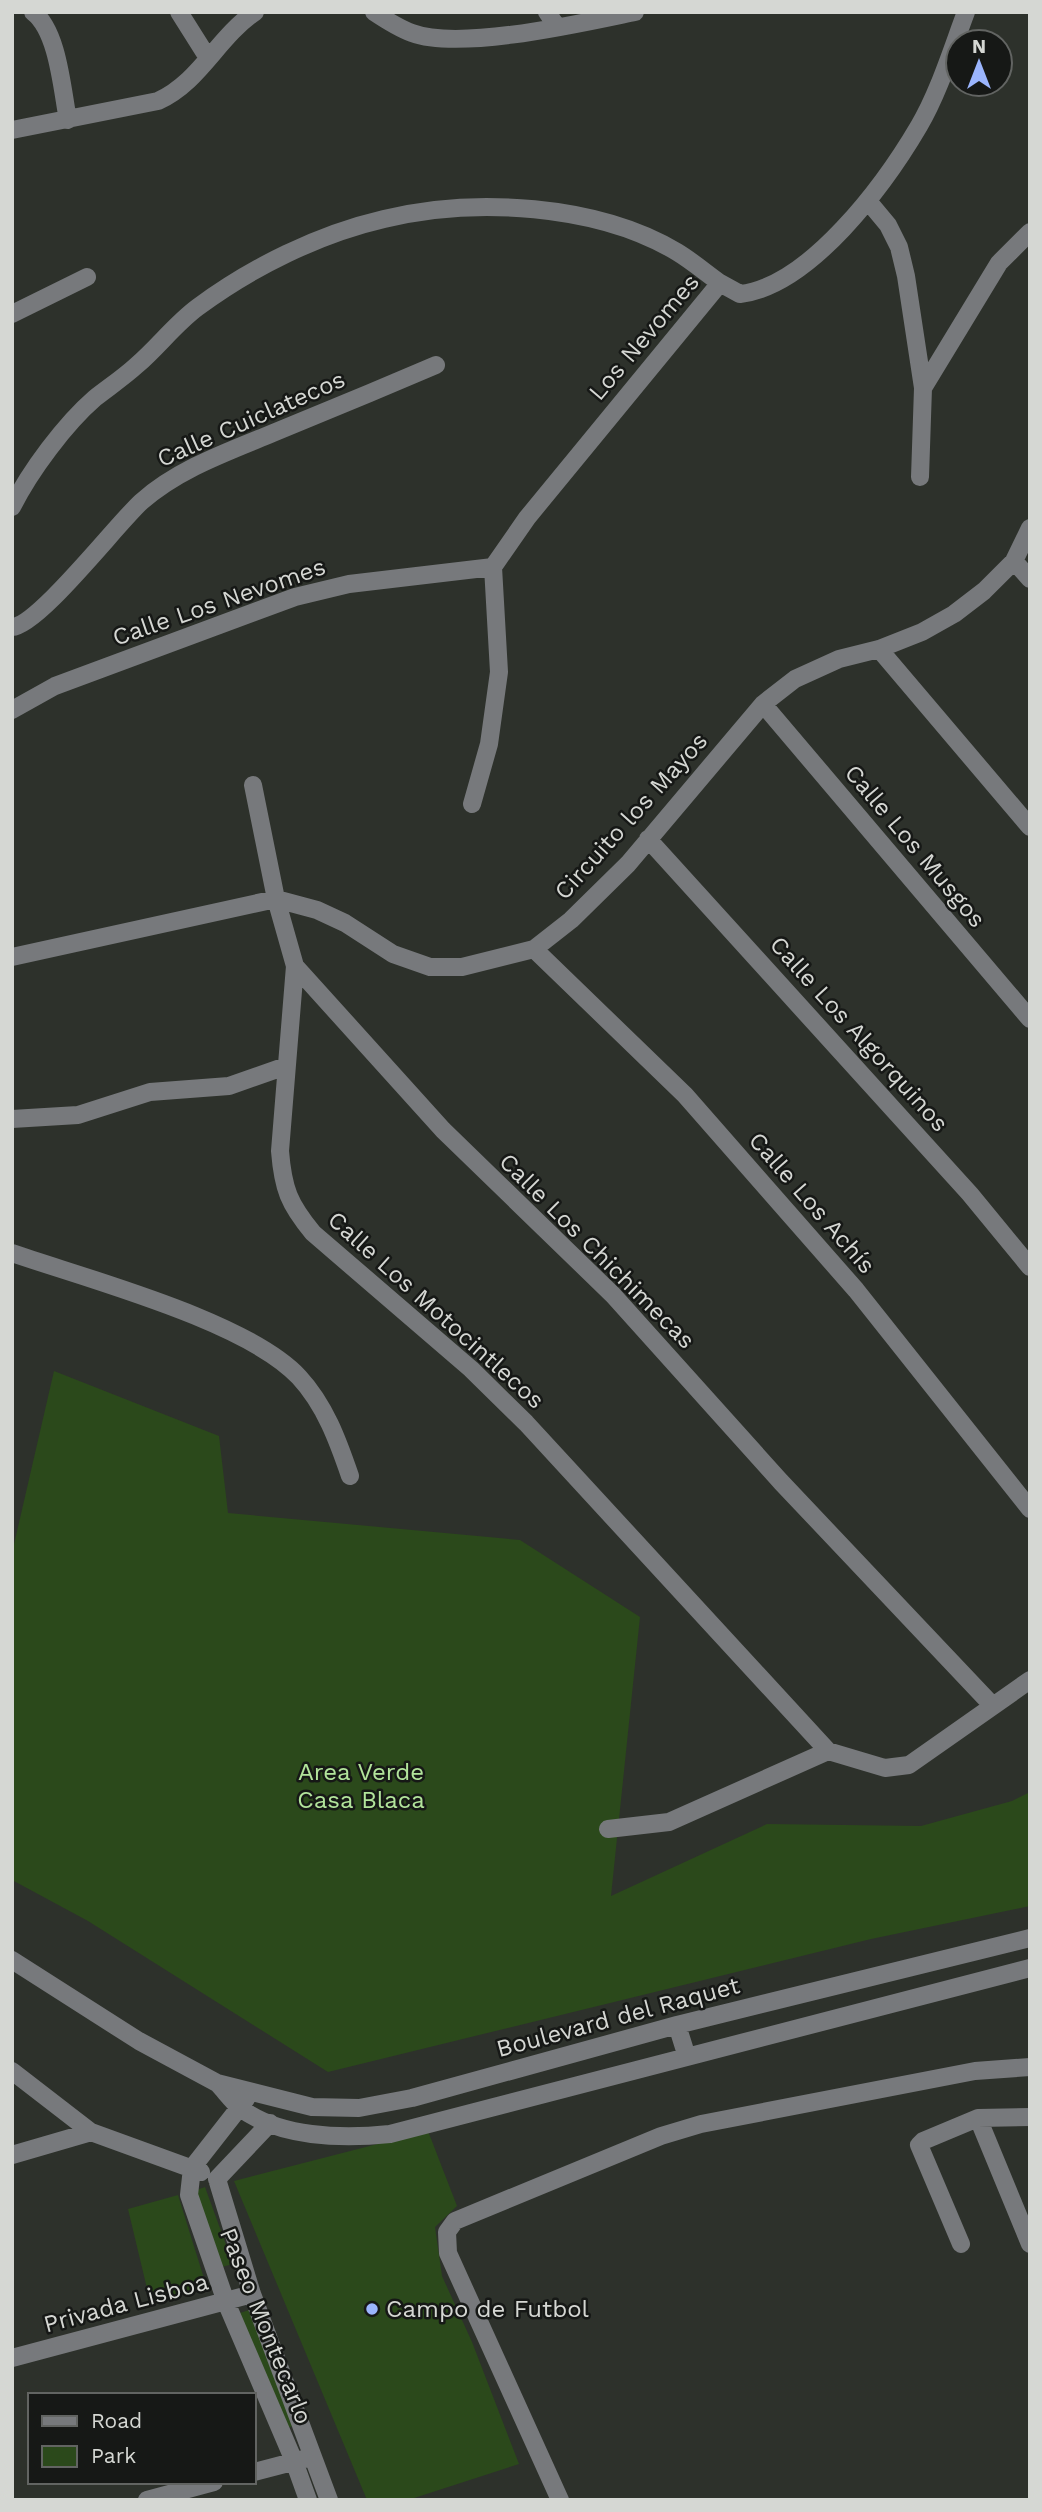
<svg xmlns="http://www.w3.org/2000/svg" width="1042" height="2512" viewBox="0 0 1042 2512" font-family="'Work Sans',sans-serif">
  <style>
    .green { fill: #2b491b }
    .lines { fill: none; stroke-linecap: round; stroke-linejoin: round }
    .minor { stroke: #77797c; stroke-width: 18 }
    .poi-dot { fill: #9bb5fd; stroke: #161816; stroke-width: 2.5 }
    .labels { text-anchor: middle; dominant-baseline: central; stroke-width: 5; stroke-linejoin: round; paint-order: stroke }
    .street-label { font-size: 24px; fill: #d5d7d3; stroke: #161816 }
    .park-label { font-size: 24px; fill: #b2e49b; stroke: #161816 }
    .poi-label { font-size: 24px; fill: #d5d7d3; stroke: #161816; text-anchor: start }
  </style>
  <rect width="100%" height="100%" fill="#2d312b"/>
  <!-- green -->
  <path class="green" d="M54 1371 219 1436 228 1513 520 1540 640 1617 611 1896 767 1824 921 1826 1012 1801 1030 1792V1906L871 1939 328 2072 88 1921 12 1880V1553Z
    M428 2131 457 2206 435 2227 442 2276 472 2342 519 2464 408 2500H367L234 2181Z
    M205 2187 233 2264 218 2268 191 2192Z
    M178 2195 207 2288 150 2301 128 2209Z
    M252 2309 297 2424 286 2429 237 2314Z"/>
  <g class="lines">
    <!-- minor -->
    <path class="minor" d="M33 12C58 31 62 89 68 120
      M179 12 208 58
      M374 12C386 20 398 28 412 33 460 51 582 23 635 12
      M547 12 557 27
      M12 130 158 101C200 82 217 38 255 12
      M868 201 888 225 899 247 906 276 923 388 920 477
      M12 314 87 277
      M923 388 999 263 1030 232
      M12 507C30 471 65 424 95 398 109 387 124 377 137 365 158 347 176 323 198 307 252 267 319 234 384 219 474 197 597 204 677 252 692 261 706 273 720 283
      M1014 561 1030 579
      M493 567 527 518 720 283 740 294C810 286 885 184 919 126 939 92 952 49 966 12
      M12 627C38 626 116 525 141 502 178 469 227 452 273 433 327 411 382 388 436 365
      M879 649 1030 827
      M763 704 1030 1019
      M12 710 55 686 295 597 349 584 493 567
      M253 785 276 899 295 966 443 1130 613 1295 781 1482 992 1705
      M472 804 489 744 499 672 493 567
      M648 839 970 1194 1030 1267
      M534 949 685 1095 856 1290 1030 1509
      M12 957 276 899 317 910 345 923 393 954 430 967H462L534 949 571 920 628 864 763 704 795 679 839 659 879 649 922 632 954 614 984 591 1014 561 1030 528
      M295 966 280 1151C283 1189 289 1204 313 1233L471 1369 526 1423 828 1751
      M12 1119 78 1115 150 1092 229 1086 286 1066
      M12 1253C87 1279 247 1321 299 1377 325 1405 338 1441 350 1476
      M608 1829 669 1822 828 1751 885 1768 909 1765 1030 1680
      M12 1960 139 2041 217 2083 312 2107 359 2108 412 2098 677 2025 1030 1938
      M677 2025 687 2057
      M12 2071 91 2132 201 2172
      M217 2083C224 2090 231 2100 239 2107 278 2138 343 2139 390 2134L1030 1968
      M978 2118 1030 2244
      M12 2155 91 2132
      M192 2168 189 2195 226 2302 294 2461 308 2500
      M192 2168 246 2099
      M217 2179 252 2294 329 2500
      M217 2179 270 2123
      M961 2244 919 2145 923 2141 978 2118 1030 2117
      M12 2358 252 2294
      M254 2472 304 2459
      M147 2500 214 2482
      M560 2500 448 2253 447 2232 455 2221 661 2136 701 2124 975 2071 1030 2067"/>
  </g>
  <!-- markers -->
  <circle class="poi-dot" cx="372" cy="2309" r="7"/>
  <g class="labels">
    <!-- street labels -->
    <g class="street-label">
      <text transform="translate(644 337) rotate(-50)">Los Nevomes</text>
      <text transform="translate(251 419) rotate(-24)">Calle Cuiclatecos</text>
      <text transform="translate(219 602) rotate(-19)">Calle Los Nevomes</text>
      <text transform="translate(631 816) rotate(-48)">Circuito los Mayos</text>
      <text transform="translate(915 846) rotate(50)">Calle Los Musgos</text>
      <text transform="translate(859 1034) rotate(48)">Calle Los Algorquinos</text>
      <text transform="translate(812 1203) rotate(49)">Calle Los Achís</text>
      <text transform="translate(597 1251) rotate(45)">Calle Los Chichimecas</text>
      <text transform="translate(436 1310) rotate(42)">Calle Los Motocintlecos</text>
      <text transform="translate(618 2017) rotate(-15)">Boulevard del Raquet</text>
      <text transform="translate(126 2303) rotate(-15)">Privada Lisboa</text>
      <text transform="translate(266 2326) rotate(68)">Paseo Montecarlo</text>
    </g>
    <!-- park labels -->
    <g class="park-label">
      <text x="361" y="1772">Area Verde<tspan x="361" dy="28">Casa Blaca</tspan></text>
    </g>
    <!-- poi labels -->
    <g class="poi-label">
      <text x="386" y="2309">Campo de Futbol</text>
    </g>
  </g>
  <!-- border -->
  <rect width="1042" height="2512" fill="none" stroke="#d5d7d3" stroke-width="28"/>
  <!-- legend -->
  <rect x="28" y="2393" width="228" height="91" fill="#161816" stroke="#626462" stroke-width="2"/>
  <rect x="42" y="2416" width="35" height="10" fill="#77797c" stroke="#626462" stroke-width="2"/>
  <text x="91" y="2428" font-size="21" fill="#d5d7d3">Road</text>
  <rect x="42" y="2446" width="35" height="21" fill="#2b491b" stroke="#626462" stroke-width="2"/>
  <text x="91" y="2463" font-size="21" fill="#d5d7d3">Park</text>
  <!-- north arrow -->
  <g transform="translate(979 63)"><circle r="33" fill="#161816" stroke="#626462" stroke-width="2"/>
  <path d="M0-5L12 26L0 18L-12 26Z" fill="#9bb5fd"/>
  <text y="-10" font-size="19" font-weight="bold" text-anchor="middle" fill="#d5d7d3">N</text>
  </g>
</svg>
